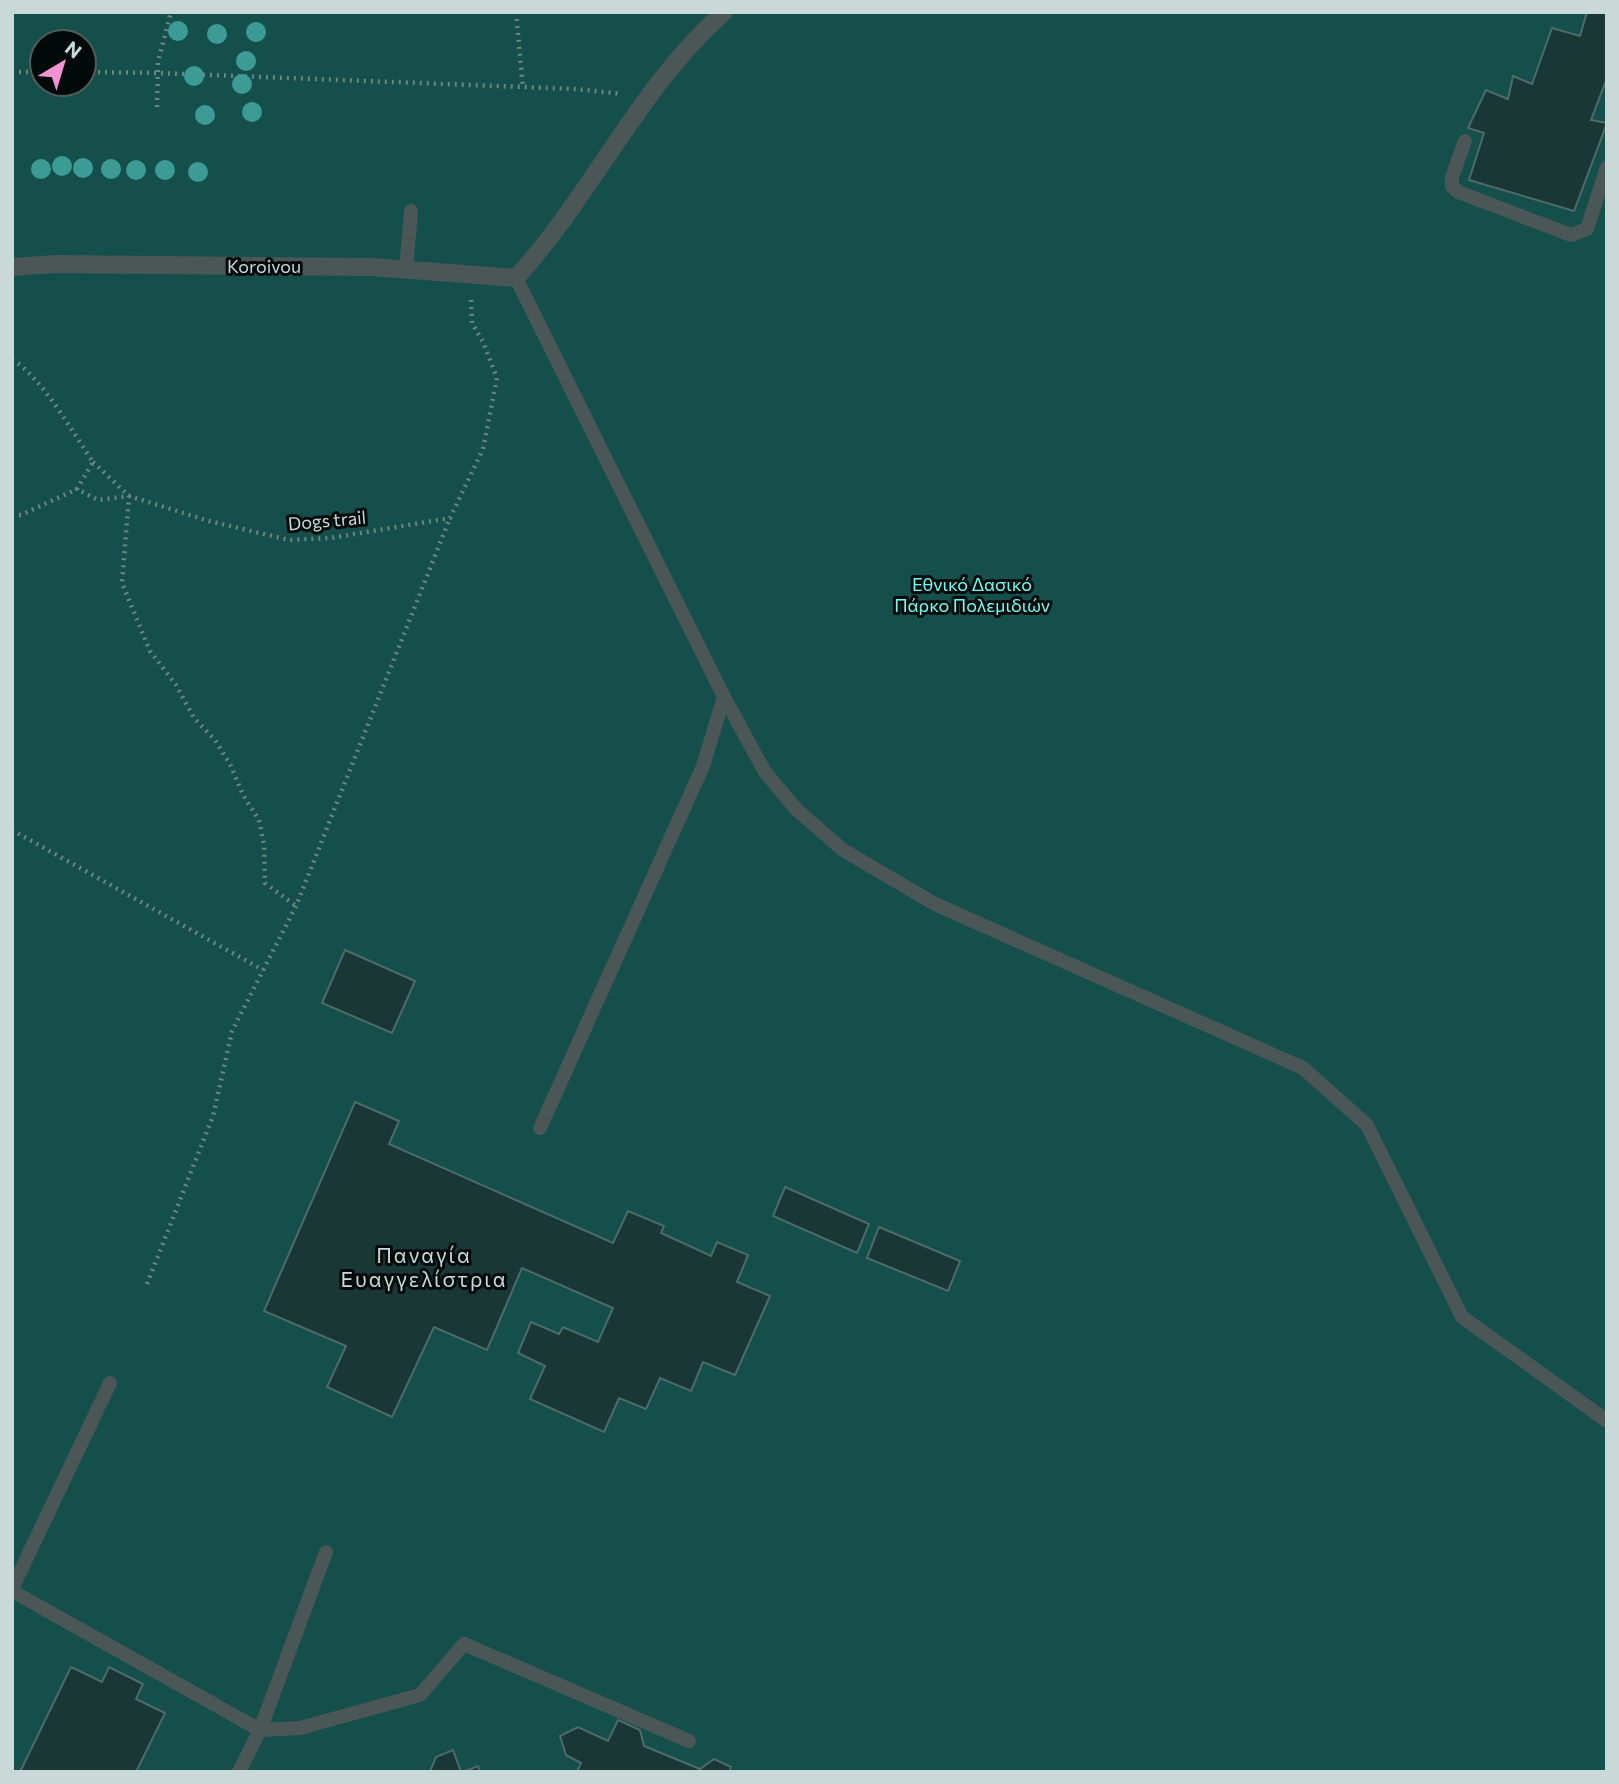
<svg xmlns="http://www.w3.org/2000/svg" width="1619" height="1784" viewBox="0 0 1619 1784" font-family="Commissioner,sans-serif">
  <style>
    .green { fill: #154f4c; fill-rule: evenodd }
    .building { fill: #193735; stroke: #4d6c69; stroke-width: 2 }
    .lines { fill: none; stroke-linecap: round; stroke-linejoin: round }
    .path { stroke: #6c8482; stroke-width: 4.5; stroke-dasharray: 2 5; stroke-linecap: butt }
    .service { stroke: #4a5756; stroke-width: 14 }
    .minor { stroke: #4a5756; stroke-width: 18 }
    .tree { fill: #3d9b96 }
    .labels { text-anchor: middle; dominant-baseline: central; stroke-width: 6; stroke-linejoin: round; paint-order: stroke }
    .street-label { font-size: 18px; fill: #c8d9d7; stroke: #020a09 }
    .park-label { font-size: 18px; fill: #6cfdf6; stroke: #020a09 }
    .quarter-label { font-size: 21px; letter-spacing: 2px; fill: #c8d9d7; stroke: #020a09 }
  </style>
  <rect width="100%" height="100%" fill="#042321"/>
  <!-- green -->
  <path class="green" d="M12 12H1607V1772H12ZM42 42H84V84H42Z"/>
  <!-- building -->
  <path class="building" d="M1587 12H1607V78L1591 120 1607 123 1574 211 1469 180 1484 133 1468 128 1486 90 1508 99 1513 76 1532 84 1552 28 1580 36Z
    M345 950 415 981 392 1033 322 1003Z
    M355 1102 399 1121 389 1144 613 1243 628 1211 664 1226 661 1233 711 1256 717 1242 748 1255 737 1282 770 1296 735 1375 703 1362 691 1391 660 1378 646 1409 619 1398 604 1432 530 1399 545 1366 518 1353 531 1322 559 1334 563 1327 598 1342 613 1308 522 1268 487 1350 434 1327 392 1417 327 1387 346 1346 264 1311Z
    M785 1187 869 1224 857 1253 773 1216Z
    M879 1227 960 1261 948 1291 867 1258Z
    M71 1667 102 1682 109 1667 143 1684 136 1699 165 1713 136 1772H20Z
    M618 1720 640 1730 644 1746 700 1769 714 1759 731 1767 729 1772H577L581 1763 566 1755 560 1736 578 1727 608 1741Z
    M453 1750 461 1772H430L436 1757Z
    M478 1766 480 1772H463Z"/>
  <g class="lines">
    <!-- path -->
    <path class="path" d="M516 12 523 88
      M12 72H42
      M84 72 158 73 576 89 622 94
      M157 107 158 62 171 12
      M12 360C40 374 74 435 93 462L77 489 98 500 129 496 209 521 289 540 331 538 450 518 483 449 497 378 483 342 472 323 471 299
      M93 462 129 496 122 583 150 651 176 685 194 718 215 740 230 764 243 795 259 820 264 845 265 883 296 906
      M12 515H21L77 489
      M12 830 263 970
      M147 1284 213 1116 232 1031 296 906 450 518"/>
    <!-- service -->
    <path class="service" d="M1465 141 1452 177V186L1458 192 1571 235 1587 229 1607 167
      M406 269 411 211
      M516 278 724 697 765 772 796 809 843 850 935 904 1303 1068 1367 1125 1462 1317 1607 1421
      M540 1128 703 766 724 697
      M12 1589 110 1383
      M12 1591 260 1730 300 1728 420 1695 464 1644 689 1741
      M239 1772 260 1730 326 1552"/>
    <!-- minor -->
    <path class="minor" d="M12 267 55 264 371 267 516 278C592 195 639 87 724 12"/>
  </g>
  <!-- trees -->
  <g class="tree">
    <circle cx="178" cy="31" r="10"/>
    <circle cx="256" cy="32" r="10"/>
    <circle cx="217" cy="34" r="10"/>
    <circle cx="246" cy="61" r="10"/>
    <circle cx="194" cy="76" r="10"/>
    <circle cx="242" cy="84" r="10"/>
    <circle cx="252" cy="112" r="10"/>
    <circle cx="205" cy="115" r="10"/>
    <circle cx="62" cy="166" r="10"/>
    <circle cx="83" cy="168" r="10"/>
    <circle cx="41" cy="169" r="10"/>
    <circle cx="111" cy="169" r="10"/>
    <circle cx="136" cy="170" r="10"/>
    <circle cx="165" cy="170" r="10"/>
    <circle cx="198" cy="172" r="10"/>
  </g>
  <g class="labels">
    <!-- street labels -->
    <g class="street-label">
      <text x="264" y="266">Koroivou</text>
      <text transform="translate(327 520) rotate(-5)">Dogs trail</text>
    </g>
    <!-- park labels -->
    <g class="park-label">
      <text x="972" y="584">Εθνικό Δασικό<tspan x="972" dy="21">Πάρκο Πολεμιδιών</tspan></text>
    </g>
    <!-- quarter labels -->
    <g class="quarter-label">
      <text x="424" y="1254">Παναγία<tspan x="424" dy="24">Ευαγγελίστρια</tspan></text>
    </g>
  </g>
  <!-- border -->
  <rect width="1619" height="1784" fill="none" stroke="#c8d9d7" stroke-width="28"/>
  <!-- north arrow -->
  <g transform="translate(63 63) rotate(38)"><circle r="33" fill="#020a09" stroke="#515d5b" stroke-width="2"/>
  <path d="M0-5L12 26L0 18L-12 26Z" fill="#f491d3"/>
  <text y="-10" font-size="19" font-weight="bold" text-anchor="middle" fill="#c8d9d7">N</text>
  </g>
</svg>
